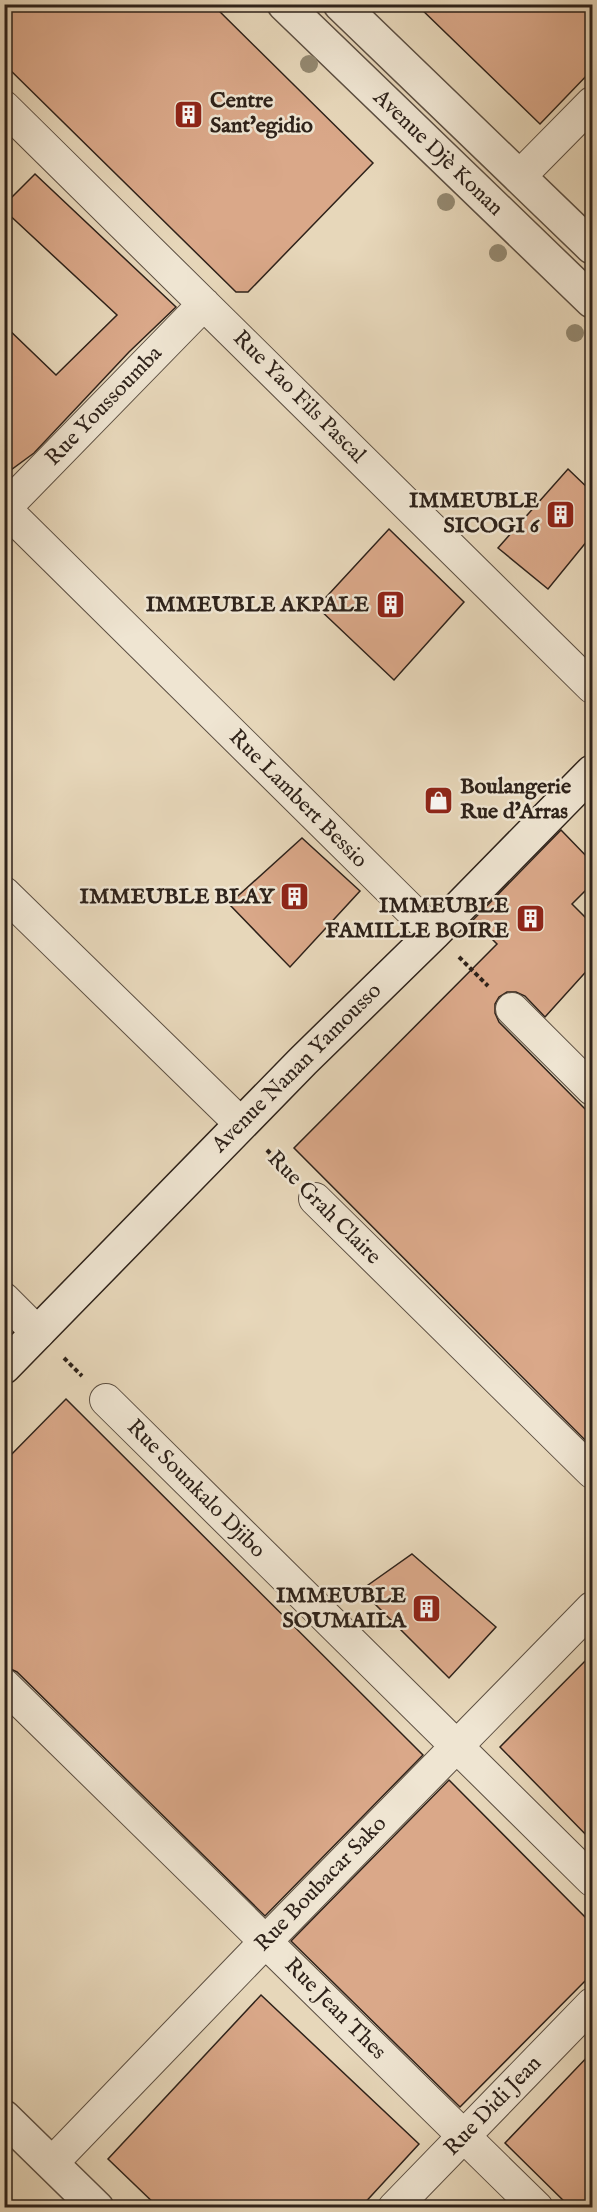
<svg xmlns="http://www.w3.org/2000/svg" width="597" height="2212" viewBox="0 0 597 2212" font-family="'IM FELL English',serif">
  <style>
    .building { fill: #daa889; stroke: #2e221a; stroke-width: 1.5 }
    .lines { fill: none; stroke-linecap: round; stroke-linejoin: round }
    .minor-casing { stroke: #5c4f42; stroke-width: 34 }
    .tertiary-casing { stroke: #5c4f42; stroke-width: 36 }
    .secondary-casing { stroke: #2e221a; stroke-width: 36 }
    .path { stroke: #2e221a; stroke-width: 4; stroke-dasharray: 4.5 3; stroke-linecap: butt }
    .minor { stroke: #efe5d2; stroke-width: 32 }
    .tertiary { stroke: #efe5d2; stroke-width: 33 }
    .secondary { stroke: #efe5d2; stroke-width: 33 }
    .tree { fill: #948971 }
    .labels { text-anchor: middle; dominant-baseline: central; stroke-width: 5; stroke-linejoin: round; paint-order: stroke }
    .poi-label { font-size: 22px; font-weight: bold; fill: #2e221a; stroke: #efe5d2; text-anchor: end }
    .street-label { font-size: 22px; fill: #2e221a; stroke: #efe5d2 }
  </style>
  <rect width="100%" height="100%" fill="#e7d7ba"/>
  <filter id="stains"><feTurbulence type="fractalNoise" baseFrequency=".00333" numOctaves="4"/><feColorMatrix values="0 0 0 0 .2 0 0 0 0 .09 0 0 0 0 .02 0 0 0 .5 -.17"/></filter>
  <radialGradient id="worn" r=".72"><stop offset=".6" stop-color="#630" stop-opacity="0"/><stop offset="1" stop-color="#630" stop-opacity=".3"/></radialGradient>
  <!-- building -->
  <path class="building" d="M4 4H212L373 163 248 292H236L4 64Z
    M416 4H592V70L540 124Z
    M35 174 176 307 129 352 34 453 4 475V325L56 375 117 315 4 210V205Z
    M568 469 592 492V535L548 589 498 548Z
    M389 529 464 602 394 680 317 607Z
    M561 830 592 862V884L572 904 592 924V965L545 1017 525 996 516 992H507L499 997 495 1004V1013L499 1022 592 1116V1447L294 1148 497 944 473 920Z
    M302 838 360 891 290 967 229 904Z
    M66 1399 423 1755 265 1916 17 1672 4 1666V1462Z
    M412 1554 496 1627 449 1678 361 1590Z
    M592 1654V1841L500 1747Z
    M449 1780 592 1924V1974L460 2107 291 1941Z
    M261 1995 419 2144 360 2208H159L108 2159Z
    M592 2052V2208H571L505 2143Z"/>
  <g class="lines">
    <defs>
      <path id="minor" d="M4 107 592 687
        M519 177 592 103
        M4 508 434 933
        M4 509 204 304
        M4 893 241 1124
        M512 1009 592 1089
        M315 1199 592 1472
        M4 1299 38 1333
        M106 1400 592 1880
        M4 1685 537 2208
        M52 2163 266 1941 592 1608
        M394 2208 592 2004"/>
      <path id="tertiary" d="M284 4 592 301
        M340 4 592 247
        M4 2117 97 2208"/>
      <path id="secondary" d="M4 1367 303 1061 434 933 592 772"/>
    </defs>
    <!-- minor casing -->
    <use href="#minor" class="minor-casing"/>
    <!-- tertiary casing -->
    <use href="#tertiary" class="tertiary-casing"/>
    <!-- secondary casing -->
    <use href="#secondary" class="secondary-casing"/>
    <!-- path -->
    <path class="path" d="M459 957 488 986
      M267 1150 291 1175
      M64 1358 82 1376"/>
    <!-- minor -->
    <use href="#minor" class="minor"/>
    <!-- tertiary -->
    <use href="#tertiary" class="tertiary"/>
    <!-- secondary -->
    <use href="#secondary" class="secondary"/>
  </g>
  <!-- trees -->
  <g class="tree">
    <circle cx="309" cy="64" r="9"/>
    <circle cx="446" cy="202" r="9"/>
    <circle cx="498" cy="253" r="9"/>
    <circle cx="575" cy="333" r="9"/>
  </g>
  <!-- icons -->
  <defs>
    <symbol id="building-square" viewBox="-11 -11 22 22"><rect x="-9" y="-9" width="18" height="18" rx="4" fill="#8f2418" stroke="#efe5d2"/><path d="M-4-6H4V6H1V3H-1V6H-4ZM-2.5-4.3h1.7v1.8h-1.7ZM.8-4.3h1.7v1.8H.8ZM-2.5-1h1.7V.8h-1.7ZM.8-1h1.7V.8H.8Z" fill="#fff"/></symbol>
    <symbol id="shop-square" viewBox="-11 -11 22 22"><rect x="-9" y="-9" width="18" height="18" rx="4" fill="#8f2418" stroke="#efe5d2"/><path d="M-5-2.5h2.3a2.7 3.5 0 0 1 5.4 0H5L5.5 6h-11ZM-1.5-2.5h3a1.5 2.3 0 0 0-3 0Z" fill="#fff"/></symbol>
  </defs>
  <g fill-rule="evenodd">
    <use href="#building-square" x="172" y="98" width="33" height="33"/>
    <use href="#building-square" x="544" y="498" width="33" height="33"/>
    <use href="#building-square" x="374" y="588" width="33" height="33"/>
    <use href="#shop-square" x="422" y="784" width="33" height="33"/>
    <use href="#building-square" x="278" y="880" width="33" height="33"/>
    <use href="#building-square" x="514" y="902" width="33" height="33"/>
    <use href="#building-square" x="410" y="1592" width="33" height="33"/>
  </g>
  <g class="labels">
    <!-- poi labels -->
    <g class="poi-label">
      <text x="210" y="101" text-anchor="start">Centre<tspan x="210" dy="25">Sant'egidio</tspan></text>
      <text x="539" y="501">IMMEUBLE<tspan x="539" dy="25">SICOGI 6</tspan></text>
      <text x="369" y="605">IMMEUBLE AKPALE</text>
      <text x="460" y="787" text-anchor="start">Boulangerie<tspan x="460" dy="25">Rue d'Arras</tspan></text>
      <text x="274" y="897">IMMEUBLE BLAY</text>
      <text x="509" y="906">IMMEUBLE<tspan x="509" dy="25">FAMILLE BOIRE</tspan></text>
      <text x="406" y="1596">IMMEUBLE<tspan x="406" dy="25">SOUMAILA</tspan></text>
    </g>
    <!-- street labels -->
    <g class="street-label">
      <text transform="translate(438 153) rotate(44)">Avenue Djè Konan</text>
      <text transform="translate(299 397) rotate(45)">Rue Yao Fils Pascal</text>
      <text transform="translate(104 406) rotate(-46)">Rue Youssoumba</text>
      <text transform="translate(298 799) rotate(45)">Rue Lambert Bessio</text>
      <text transform="translate(297 1068) rotate(-45)">Avenue Nanan Yamousso</text>
      <text transform="translate(324 1208) rotate(45)">Rue Grah Claire</text>
      <text transform="translate(196 1489) rotate(45)">Rue Sounkalo Djibo</text>
      <text transform="translate(321 1884) rotate(-46)">Rue Boubacar Sako</text>
      <text transform="translate(335 2009) rotate(45)">Rue Jean Thes</text>
      <text transform="translate(493 2106) rotate(-46)">Rue Didi Jean</text>
    </g>
  </g>
  <!-- margin -->
  <rect width="597" height="2212" fill="none" stroke="#e7d7ba" stroke-width="24"/>
  <rect x="6" y="6" width="585" height="2200" fill="none" stroke="#2e221a" stroke-width="3"/>
  <rect x="12" y="12" width="573" height="2188" fill="none" stroke="#2e221a" stroke-width="1.5"/>
  <rect width="100%" height="100%" filter="url(#stains)"/>
  <rect width="100%" height="100%" fill="url(#worn)"/>
</svg>
